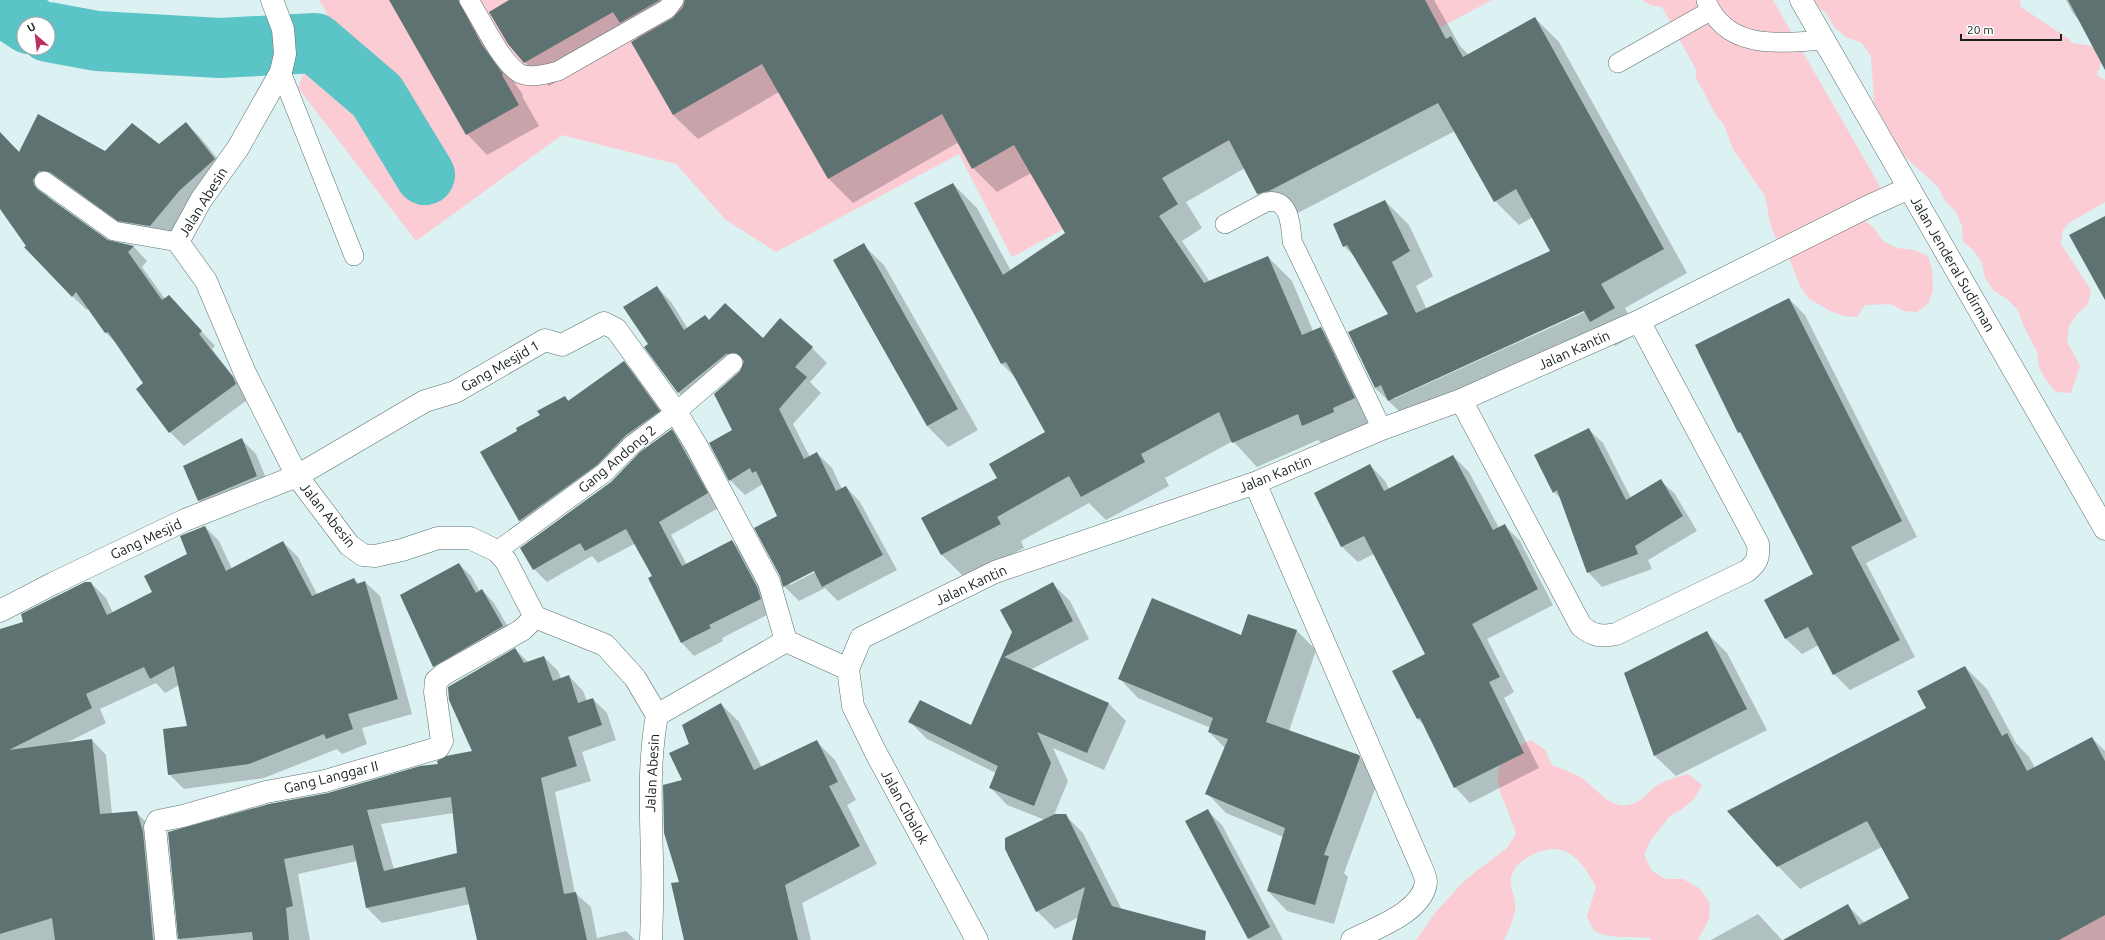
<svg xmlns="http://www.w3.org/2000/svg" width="2105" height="940" viewBox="0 0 2105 940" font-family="Ubuntu,sans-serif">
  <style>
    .green { fill: #fbccd4 }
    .shadow { fill: #0003; fill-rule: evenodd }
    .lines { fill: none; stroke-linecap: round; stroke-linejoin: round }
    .river { stroke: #5bc4c6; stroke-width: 60 }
    .building { fill: #5f7272; fill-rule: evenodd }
    .service-casing { stroke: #5d7070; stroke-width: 20 }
    .minor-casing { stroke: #5d7070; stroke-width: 23 }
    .primary-casing { stroke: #5d7070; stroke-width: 23 }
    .service { stroke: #fff; stroke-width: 19 }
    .minor { stroke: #fff; stroke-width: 22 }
    .primary { stroke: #fff; stroke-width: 22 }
    .labels { text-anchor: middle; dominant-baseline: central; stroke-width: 3.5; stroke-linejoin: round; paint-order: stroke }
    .street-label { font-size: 14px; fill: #171f1f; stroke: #fff }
  </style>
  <rect width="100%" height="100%" fill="#dcf1f1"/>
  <!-- green -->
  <path class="green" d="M319 0H1492L1012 257 959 154 776 252 726 220 676 164 562 135 416 241 298 88 327 13Z
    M1642 0H1773L1889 202 1859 216 1874 228 1883 241 1897 248 1914 250 1928 256 1932 270 1933 289 1929 303 1917 312 1904 311 1891 304 1865 305 1857 317 1844 316 1832 312 1808 298 1800 286 1785 248 1775 237 1770 223 1765 196 1733 149 1724 125 1716 115 1696 78V70L1662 7 1650 5Z
    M1811 0H2020L2021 7 2069 39 2072 43 2092 46 2103 57 2097 75 2105 80V202L2069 223 2063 230 2061 244 2091 290 2088 304 2077 314 2069 326 2067 342 2080 366 2071 393 2056 392 2046 380 2039 367 2037 352 2023 325 2018 310 2007 299 1994 291 1985 278 1982 263 1974 251 1963 241 1962 226 1956 212 1945 201 1938 187 1903 155 1874 103 1871 56 1862 43 1846 37 1834 27 1827 14Z
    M1531 740 1545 750 1552 765C1562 769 1574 773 1583 779 1598 790 1613 813 1635 803 1644 799 1648 792 1656 786 1665 780 1677 777 1688 774L1702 785 1694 799 1682 809 1670 816 1651 840 1644 854 1651 870 1665 879H1683L1699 888 1710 903 1709 919 1698 940H1651L1650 938C1632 936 1608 940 1594 930 1591 927 1589 920 1587 916L1596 887C1582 860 1564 838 1532 855 1525 859 1518 863 1514 870 1506 884 1514 890 1515 902 1517 915 1509 929 1504 940H1416L1435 913 1465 880 1507 848 1516 834C1503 790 1476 767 1531 740Z
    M2105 904V940H2021Z"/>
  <!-- shadow -->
  <path class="shadow" d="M390 0H467L496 56 523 95 522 96 539 126 487 155 467 134Z
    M511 0H1434L1460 46 1469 55 1535 18 1559 42 1687 273 1625 308 1638 333 1615 346 1605 336 1400 412 1375 388 1389 314 1354 256 1344 246 1385 201 1409 225 1433 276 1416 286 1427 310 1552 251 1533 217 1519 225 1495 201 1455 131 1294 215 1282 218 1258 194 1245 168 1186 202 1202 228 1182 241 1210 282 1268 257 1292 281 1313 331 1321 328 1345 352 1378 422 1328 449 1318 440 1257 467 1233 441 1165 478 1169 486 1106 520 1089 503 1021 541 1024 548 966 579 942 555 922 518 998 478 1046 432 1017 379 1002 364 916 204 953 184 977 208 1011 271 1066 234 1031 173 997 192 973 168 959 142 853 203 829 179 779 92 698 139 673 115 632 43 638 39 635 37 549 86 515 52 490 12ZM1588 308 1589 310 1394 399 1392 398Z
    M2066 0H2105V54L2073 13Z
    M186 123 200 137 229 173 165 240 134 235 49 189 48 199 107 241 133 246 147 261 142 267 165 299 169 296 215 346 212 349 250 398 184 446 170 432 145 384 117 344 106 333 89 308 87 310 72 296 27 246 0 206V133L20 153 105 152 159 145Z
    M863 245 884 265 978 430 948 447 927 426 834 261Z
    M657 287 671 302 688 329 709 321 763 339 812 348 827 363 810 382 821 393 793 424 810 457 817 453 832 468 842 489 846 487 860 502 897 570 838 601 825 588 799 601 784 586 781 576 779 517 763 484 745 495 730 480 733 430 741 372 744 367 693 407 679 393 646 347 649 344ZM818 568 819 570 790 585V582Z
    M1789 299 1805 315 1917 537 1866 563 1915 657 1850 690 1834 674 1819 645 1802 654 1785 638 1814 575Z
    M624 362 635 374 670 422 531 532 520 521 481 452 519 432 564 397 569 401Z
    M1588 429 1603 443 1631 498 1660 480 1675 494 1697 531 1648 560 1652 569 1602 587 1588 572 1562 500 1554 492Z
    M672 430 684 443 720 507 671 535 687 565 732 541 745 554 773 612 722 638 723 641 694 656 682 643 653 576 636 543 598 563 592 556 547 582 534 569 611 483Z
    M241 439 256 454 271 490 213 515 199 501 185 466Z
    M1453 456 1469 472 1499 528 1504 525 1520 541 1553 605 1487 639 1514 692 1504 698 1539 768 1470 803 1455 787 1425 726 1418 719 1427 654 1374 554 1358 562 1342 547 1315 494 1370 465 1385 481 1389 489Z
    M205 527 219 541 232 569 283 542 298 557 317 594 354 579 359 584 365 582 380 596 412 714 362 728 367 744 342 754 337 749 264 778 184 789 169 774 188 726 179 685 165 693 156 683 100 709 106 723 66 743 92 740 106 755 112 814 136 812 151 827 166 940H0V630L24 622 91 583 106 598 113 613 153 592 189 554Z
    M459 564 471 576 480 592 482 590 494 603 515 639 446 678 434 666Z
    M1052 583 1070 601 1089 639 1030 670 1108 703 1126 721 1104 770 1053 748 1068 781 1054 815H1065L1083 833 1122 910 1205 940H1073L1079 917 1055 929 1037 911 1045 820 1007 805 990 787 996 773 927 739 910 722 972 727 1013 632Z
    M1296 630 1316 650 1289 731 1359 756 1379 778 1344 873 1348 877 1334 924 1287 911 1268 891 1283 837 1226 813 1207 793 1226 749 1209 732 1211 728 1138 698 1119 678 1241 636Z
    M1706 632 1727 653 1767 730 1676 776 1655 756 1625 674Z
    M515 649 529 663 544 657 558 671 561 679 569 676 583 691 587 701 593 699 607 713 616 740 582 752 591 781 555 792 575 893 591 907 597 938 626 931 635 940H478L470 904 382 923 367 908 357 861 298 874 310 940H179L329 794 439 765 474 751ZM454 813 458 854 394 869 381 824Z
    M1965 667 1987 689 2016 743 2029 757 2035 768 2092 738 2105 751V940H1785L1848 906 1865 923 1910 898 1882 847 1800 889 1778 866Z
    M721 704 739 722 762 768 817 742 835 760 856 800 847 805 877 864 802 903 811 940H685L683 780 690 745Z
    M1207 810 1222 825 1283 940H1250L1249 938Z
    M1758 914 1782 940H1711Z"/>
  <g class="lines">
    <!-- river -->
    <path class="river" d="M0 5 29 24
      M48 32 97 41 220 48 315 43 377 96 425 175"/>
  </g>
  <!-- building -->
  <path class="building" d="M389 0H458L482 45 503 74 502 75 519 105 466 135Z
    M509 0H660L620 23 613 12 524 63 508 44 489 12Z
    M685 0H1425L1446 39 1451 36 1463 57 1535 17 1664 249 1601 284 1615 308 1590 322 1584 311 1388 401 1381 385 1375 388 1348 332 1388 314 1347 245 1343 247 1333 224 1385 200 1410 251 1392 262 1416 313 1550 251 1516 189 1494 202 1438 103 1269 191 1257 194 1229 140 1162 178 1178 204 1159 216 1204 283 1268 256 1302 335 1321 327 1355 398 1333 408 1334 412 1302 426 1298 414 1232 443 1219 412 1141 454 1145 462 1081 497 1069 476 997 517 1001 524 941 555 921 518 997 478 989 464 1045 432 1006 362 1001 364 914 203 953 183 1003 275 1065 233 1014 145 972 169 942 114 828 179 762 64 673 115 631 42 673 18 683 7Z
    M2068 0H2105V70Z
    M38 114 105 151 132 123 159 144 186 122 215 159 180 190 150 226 118 221 50 172 39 171 33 180 34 185 38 190 108 240 134 246 128 252 162 300 169 295 202 331 199 334 233 377 236 384 169 433 136 389 143 383 108 332 105 333 76 292 72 297 24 247 26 246 0 209V132L19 152Z
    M2105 216V300L2069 235Z
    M864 243 958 409 927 426 833 260Z
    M657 286 684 330 705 315 709 320 725 303 763 338 780 318 813 347 795 367 807 377 779 409 804 459 817 452 836 491 846 486 883 555 822 587 814 571 783 587 780 576 754 528 777 516 756 471 752 473 750 468 729 481 709 443 732 430 714 394 740 371 744 361 736 353 726 354 678 393 644 347 648 344 623 307Z
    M1789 298 1902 521 1851 547 1900 640 1833 675 1808 627 1785 639 1764 600 1813 574 1740 432 1738 433 1695 345Z
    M624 361 660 411 626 435 597 465 519 521 480 452 517 431 516 428 540 415 537 411 565 396 568 401Z
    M1589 428 1626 500 1661 479 1683 516 1635 546 1638 554 1587 573 1557 490 1553 493 1534 455Z
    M672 429 708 493 659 522 682 566 732 540 757 587 761 599 709 625 711 628 681 643 648 578 652 576 626 529 585 551 580 543 533 570 520 548 611 482 640 452Z
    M242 438 257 476 198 501 183 466Z
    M1453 455 1493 530 1505 524 1538 589 1472 624 1500 677 1489 682 1524 753 1454 788 1420 718 1417 719 1392 671 1425 654 1364 536 1341 547 1314 493 1370 464 1384 491Z
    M205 526 226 571 283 541 312 596 354 578 357 584 365 581 398 699 348 714 353 729 326 739 324 734 249 764 168 775 163 729 187 726 174 666 150 679 144 667 86 694 92 708 9 750 92 739 100 814 137 811 143 832 153 940H55L52 918 0 934V629L23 622 21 614 85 582H91L107 615 152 592 144 576 187 554 180 536Z
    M459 563 476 593 482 589 503 626 433 667 400 595Z
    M1053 582 1073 621 1004 657 1109 703 1087 753 1037 732 1051 763 1034 806 989 788 998 766 908 722 920 700 971 725 1012 632 1000 610Z
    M1152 598 1241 635 1248 614 1297 630 1266 722 1359 755 1360 757 1324 855 1329 856 1315 905 1267 891 1285 828 1205 794 1228 739 1208 732 1213 718 1118 679Z
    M1707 631 1747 709 1654 756 1624 673Z
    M515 648 524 663 544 656 553 681 569 675 578 703 593 698 602 725 568 737 577 766 541 778 564 894 576 892 587 940H477L465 887 366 908 353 845 284 859 293 906 286 908 289 940H253L252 932 178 939 168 832 269 804 328 793 420 766 438 764 437 761 446 756 472 751 449 700 448 687ZM451 797 457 853 384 871 367 810Z
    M1965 666 2002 736 2007 733 2027 771 2092 737 2105 761V915L2059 940H1783L1848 904 1859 925 1909 898 1867 821 1777 867 1727 811 1926 708 1917 691Z
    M721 703 754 770 817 740 838 782 829 786 860 846 785 885 798 940H684L671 883 679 882 664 833 663 785 682 780 669 753 689 744 682 725Z
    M1208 809 1270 927 1248 939 1185 821Z
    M1055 814H1066L1112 906 1206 931 1205 940H1072L1085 887 1036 912 1005 849V838Z"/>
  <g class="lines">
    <defs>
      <path id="service" d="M469 0C481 19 501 62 519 73 530 79 547 74 558 71L667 9 674 0
        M1706 0C1726 51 1779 43 1824 40
        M1618 63 1710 11
        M281 72 354 256
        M44 181 114 231 178 242
        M1225 224 1266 202C1289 197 1291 224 1292 241L1382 429
        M497 551 604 473 633 444 676 412 733 363"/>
      <path id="minor" d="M272 0 283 29 285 54 281 72 238 148 201 200 178 242 206 281 245 373 297 476 349 545 363 555 375 556 402 550 438 538H470L497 551 506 561 535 617 605 645 635 678 657 715C648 764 651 812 652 861 653 887 652 914 651 940
        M1461 400 1581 626C1593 636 1601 637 1616 634L1747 571C1758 562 1759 557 1758 544L1639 321
        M1255 483 1420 864C1422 869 1426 877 1426 882 1423 912 1375 928 1352 940
        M0 611 54 583 185 520 297 476 425 401 455 392 545 340 562 345 604 323 616 329 676 412 696 445 769 582 786 641
        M848 669 853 706 876 753 977 940
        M657 715 786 641 848 669 861 638 995 572 1255 483 1382 429 1461 400 1639 321 1867 207 1909 188
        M166 940 155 827 158 821 183 816 266 792 325 781 438 748 442 741 435 692 436 681 444 674 522 630 535 617"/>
      <path id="primary" d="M1801 0 2105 529"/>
    </defs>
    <!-- service casing -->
    <use href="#service" class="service-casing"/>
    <!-- minor casing -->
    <use href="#minor" class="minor-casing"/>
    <!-- primary casing -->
    <use href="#primary" class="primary-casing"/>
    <!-- service -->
    <use href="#service" class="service"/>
    <!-- minor -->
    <use href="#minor" class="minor"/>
    <!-- primary -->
    <use href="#primary" class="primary"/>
  </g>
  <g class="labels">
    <!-- street labels -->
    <g class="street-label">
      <text transform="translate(203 202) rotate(-58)">Jalan Abesin</text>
      <text transform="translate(1953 264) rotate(60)">Jalan Jenderal Sudirman</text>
      <text transform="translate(1574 350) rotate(-24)">Jalan Kantin</text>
      <text transform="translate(500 366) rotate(-30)">Gang Mesjid 1</text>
      <text transform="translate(617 459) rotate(-40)">Gang Andong 2</text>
      <text transform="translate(1275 474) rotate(-22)">Jalan Kantin</text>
      <text transform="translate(328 515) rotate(51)">Jalan Abesin</text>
      <text transform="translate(146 539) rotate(-25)">Gang Mesjid</text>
      <text transform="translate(971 585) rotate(-25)">Jalan Kantin</text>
      <text transform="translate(652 773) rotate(-87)">Jalan Abesin</text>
      <text transform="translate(331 777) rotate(-14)">Gang Langgar II</text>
      <text transform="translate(905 807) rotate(61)">Jalan Cibalok</text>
    </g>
  </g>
  <!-- north arrow -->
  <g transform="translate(36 36) rotate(332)"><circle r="19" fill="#ffffff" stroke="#a2a5a5"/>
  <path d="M0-3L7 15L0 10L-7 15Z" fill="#be2f5e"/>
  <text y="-6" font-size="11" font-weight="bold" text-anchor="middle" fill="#171f1f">U</text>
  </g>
  <!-- scale -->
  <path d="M1961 34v6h100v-6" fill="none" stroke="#171f1f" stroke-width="2"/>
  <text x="1967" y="34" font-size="12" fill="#171f1f" stroke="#ffffff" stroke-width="3" paint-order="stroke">20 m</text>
</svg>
